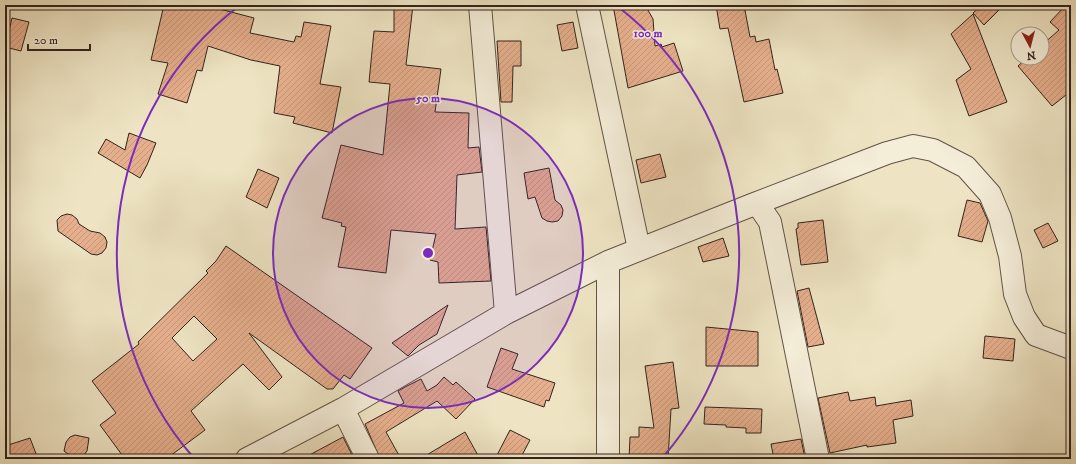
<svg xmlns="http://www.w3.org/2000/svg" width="1076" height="464" viewBox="0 0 1076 464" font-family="'IM FELL DW Pica',serif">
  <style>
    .building { fill: url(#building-hatch); stroke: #32231c; fill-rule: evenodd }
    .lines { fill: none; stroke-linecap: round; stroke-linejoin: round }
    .minor-casing { stroke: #615346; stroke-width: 24 }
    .minor { stroke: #f4edd8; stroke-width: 22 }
    .ring { fill: none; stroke: #7b2cbf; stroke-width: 2 }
    .centre { fill: #7b2cbf; stroke: #f4edd8; stroke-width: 2 }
    .ring-label { font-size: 12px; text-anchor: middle; font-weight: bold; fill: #7b2cbf; stroke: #f4edd8; stroke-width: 3; stroke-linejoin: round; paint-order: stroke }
  </style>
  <defs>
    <pattern id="building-hatch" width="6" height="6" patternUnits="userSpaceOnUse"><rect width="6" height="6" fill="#e6af8d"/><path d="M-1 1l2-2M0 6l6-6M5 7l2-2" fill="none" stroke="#c69679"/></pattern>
  </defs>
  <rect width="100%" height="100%" fill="#eee4c3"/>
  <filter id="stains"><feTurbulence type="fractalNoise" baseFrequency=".005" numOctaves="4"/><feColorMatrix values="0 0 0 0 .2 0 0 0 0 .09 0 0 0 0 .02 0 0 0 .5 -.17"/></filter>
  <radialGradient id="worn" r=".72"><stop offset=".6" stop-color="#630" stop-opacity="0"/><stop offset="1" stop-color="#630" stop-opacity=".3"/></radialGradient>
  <!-- building -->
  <path class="building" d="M164 5H212V7L254 18 250 33 294 42 296 36 301 37 304 22 331 26 320 84 341 87 332 133 293 123 295 117 274 113 280 66 251 60 208 46 202 71 197 70 187 103 158 94 168 63 151 60Z
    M394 5H413L406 65 441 69 435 112 469 113 468 148 479 147 482 172 457 175 455 229 486 227 491 281 439 283 438 262 430 260 436 234 391 230 386 273 338 267 346 227 341 226 342 223 322 218 341 145 383 155 390 84 369 82 374 31 394 32Z
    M613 5H645L653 19 655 46 661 44 662 47 674 43 683 71 628 88Z
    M716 5H744L750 37 755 36 756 42 769 39 775 70 777 69 783 93 744 102 728 28 720 29Z
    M982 5H1004L984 25 973 13Z
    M1066 5H1071V91L1052 106 1018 66 1027 58H1042V45L1059 30 1050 22Z
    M973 14 1007 102 969 116 956 80 971 69 951 34Z
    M12 18 29 22 21 51 5 47Z
    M573 22 578 48 562 51 557 25Z
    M497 41H521V66H513L512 102H501Z
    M129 133 156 143 147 165 140 178 98 153 106 139 125 150Z
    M660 154 666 177 641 183 636 160Z
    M549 168 555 200 561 205 563 210 562 216 558 221 552 222 547 221 542 218 535 197 528 199 524 173Z
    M258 169 279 178 267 208 246 197Z
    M967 200 980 203 988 221 982 242 958 236Z
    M67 214 72 215 77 219 79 224 90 231 100 233 105 237 107 242 106 248 102 253 97 255 91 254 58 231 57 220 61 216Z
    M823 220 828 262 801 265 796 229 798 228V223Z
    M1048 223 1058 241 1043 248 1034 230Z
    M723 238 729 256 703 262 698 247Z
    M226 246 372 348 350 379 344 375 333 389H327L249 333 282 377 269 390 243 364 191 411 205 430 166 459H125L100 425 116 413 92 381 139 344 138 342 208 273 206 271 216 261ZM194 316 217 339 193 361 172 338Z
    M809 288 824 344 808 347 797 291Z
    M448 305 437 334 419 345 408 356 392 343Z
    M706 327 758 332V366H706Z
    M985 336 1015 339 1013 361 983 358Z
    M501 348 518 354 512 369 555 383 549 401 546 400 544 407 487 387Z
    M673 362 679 408 671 409 668 459H629L630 437H639V427L654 428 645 366Z
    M444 377 453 385 456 382 475 399 456 419 437 401 386 432 401 459H380L365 424 404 403 398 391 405 387 421 379 427 391 437 385Z
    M848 392 850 401 875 397 876 406 911 400 913 416 893 420 896 443 867 447V445L830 453 818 398Z
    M705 407 762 409 761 433H746V428L726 427V425L704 424Z
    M510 430 530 440 520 459H495Z
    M465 432 480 459H420Z
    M75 435 89 438 87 451 83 456 78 458 72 457 64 451 66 442 70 437Z
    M343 437 354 459H302Z
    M30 438 38 459H5V446Z
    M801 439 805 458 774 459 771 444Z"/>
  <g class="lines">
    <defs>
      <path id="minor" d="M480 5 506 313
        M587 5 639 249
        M757 203 887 153 913 146 933 150 966 167 990 194 1000 218 1010 256 1015 294 1024 317 1036 335 1071 348
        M608 262V459
        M343 409 368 459
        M247 459 343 409 506 313 608 262 757 203 770 222 818 459"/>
    </defs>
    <!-- minor casing -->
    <use href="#minor" class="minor-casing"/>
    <!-- minor -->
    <use href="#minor" class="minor"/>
  </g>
  <!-- distance rings -->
  <circle cx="428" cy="253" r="155" fill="#7b2cbf" fill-opacity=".12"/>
  <g class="ring">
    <circle cx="428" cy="253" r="155"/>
    <path d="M193 457A311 311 0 0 1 239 6M617 6A311 311 0 0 1 663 457"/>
  </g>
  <circle cx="428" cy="253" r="6" class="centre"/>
  <g class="ring-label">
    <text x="648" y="37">100 m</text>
    <text x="428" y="102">50 m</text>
  </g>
  <!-- margin -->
  <rect width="1076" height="464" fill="none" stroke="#eee4c3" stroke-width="20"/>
  <rect x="6" y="6" width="1064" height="452" fill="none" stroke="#32231c" stroke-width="2"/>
  <rect x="10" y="10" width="1056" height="444" fill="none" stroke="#32231c"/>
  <!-- north arrow -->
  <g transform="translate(1030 46) rotate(173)"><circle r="19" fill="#f4edd8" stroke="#a69c8d"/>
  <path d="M0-3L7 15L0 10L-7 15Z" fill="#8f2418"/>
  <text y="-6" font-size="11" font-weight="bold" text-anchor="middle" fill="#32231c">N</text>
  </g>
  <!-- scale -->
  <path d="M28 44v6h62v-6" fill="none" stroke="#32231c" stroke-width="2"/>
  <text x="34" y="44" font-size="12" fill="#32231c" stroke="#f4edd8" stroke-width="3" paint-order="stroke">20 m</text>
  <rect width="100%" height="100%" filter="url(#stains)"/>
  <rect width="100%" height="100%" fill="url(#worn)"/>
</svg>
